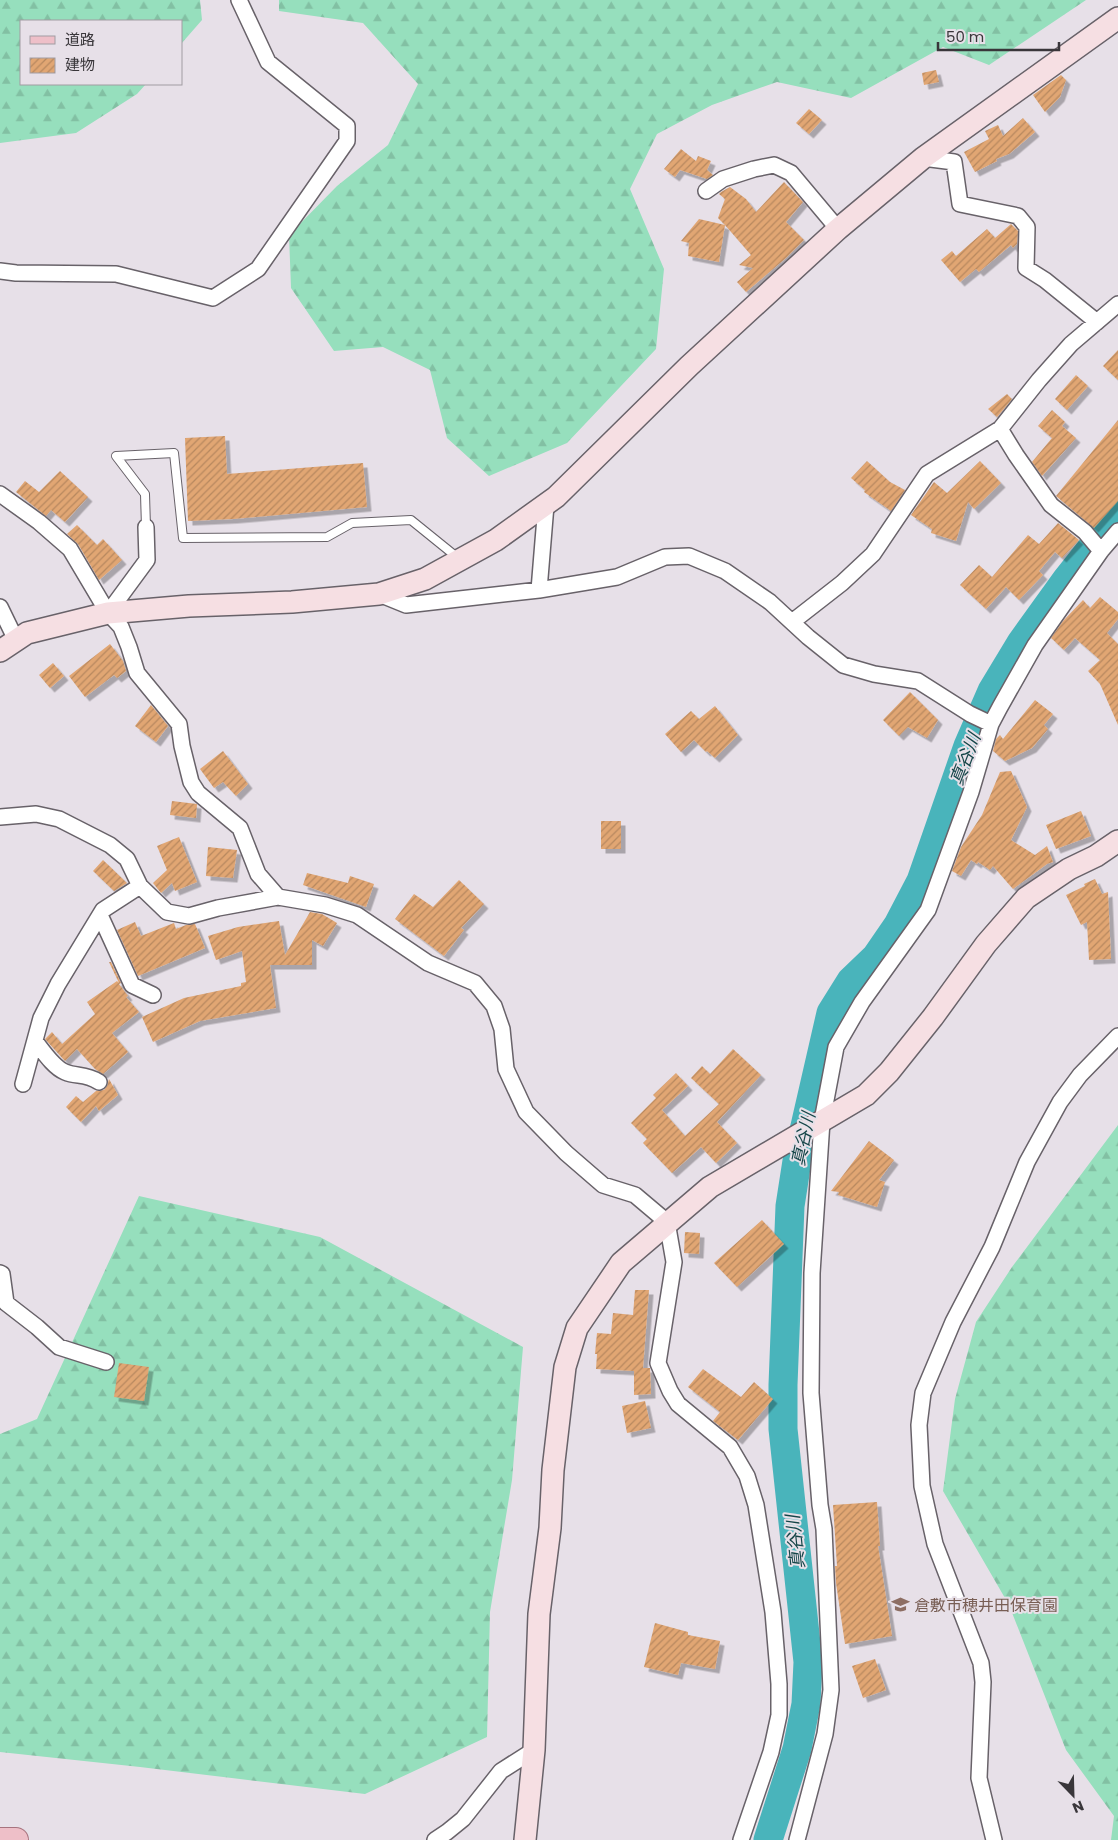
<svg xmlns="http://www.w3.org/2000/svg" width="1118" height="1840" viewBox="0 0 1118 1840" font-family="Poppins,'Noto Sans JP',sans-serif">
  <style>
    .forest { fill: url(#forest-firs) }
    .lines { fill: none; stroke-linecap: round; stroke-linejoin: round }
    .river { stroke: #49b4bb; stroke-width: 29 }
    .building { fill: url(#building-hatch); filter: url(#shadow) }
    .lane-casing { stroke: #686269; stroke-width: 10 }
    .street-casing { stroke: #686269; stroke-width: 18 }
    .secondary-casing { stroke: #686269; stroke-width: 24 }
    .primary-casing { stroke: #a7737e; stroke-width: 26 }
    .lane { stroke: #fff; stroke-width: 8 }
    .street { stroke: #fff; stroke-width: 15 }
    .secondary { stroke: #f6dfe3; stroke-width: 21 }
    .primary { stroke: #eebfc8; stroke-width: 24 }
    .labels { text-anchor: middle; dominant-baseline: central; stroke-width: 4; stroke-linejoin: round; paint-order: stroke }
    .education-label { font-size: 16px; fill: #785e54; stroke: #e7e0e8; text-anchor: start }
    .water-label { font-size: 18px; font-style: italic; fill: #154548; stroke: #e7e0e8 }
  </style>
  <defs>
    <pattern id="forest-firs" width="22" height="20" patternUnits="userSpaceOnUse" patternTransform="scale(1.25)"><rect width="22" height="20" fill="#96dfbd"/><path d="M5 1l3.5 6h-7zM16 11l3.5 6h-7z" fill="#82c0a3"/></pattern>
    <pattern id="building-hatch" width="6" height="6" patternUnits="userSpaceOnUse" patternTransform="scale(1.25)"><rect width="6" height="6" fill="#e1a673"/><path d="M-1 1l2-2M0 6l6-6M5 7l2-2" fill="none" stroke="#b7885f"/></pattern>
    <filter id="shadow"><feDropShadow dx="4.5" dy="4.5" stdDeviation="0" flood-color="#0004"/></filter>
  </defs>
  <rect width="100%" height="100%" fill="#e7e0e8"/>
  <!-- forest -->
  <path class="forest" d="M0 0H200L202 20 181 44V21H21V84H146L137 94 76 133 0 143Z
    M279 0H1086L989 65 943 47 851 98 777 82 712 105 657 134 630 189 664 269 656 349 567 443 489 476 447 438 430 370 383 347 334 351 291 288 289 235 337 186 388 145 418 84 363 23 279 11Z
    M1118 1125V1840H1111L1114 1816 1066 1750 1009 1605 943 1491 955 1399 976 1322 1012 1267Z
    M139 1196 320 1237 523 1347 512 1480 490 1612 487 1737 365 1794 140 1767 0 1752V1434L37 1419Z"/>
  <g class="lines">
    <!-- river -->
    <path class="river" d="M768 1840 797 1749 806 1704 808 1662 783 1429V1385L790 1206 797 1161 831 1013 851 981 876 957 898 925 921 881 968 746 992 691 1021 643 1067 579 1118 515"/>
  </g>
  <!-- building -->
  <path class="building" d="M936 70 939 82 924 85 922 73Z
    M1061 75 1066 80 1060 97 1045 112 1033 95Z
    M809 109 822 120 809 134 796 123Z
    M1023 118 1035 132 1009 154 996 159 997 161 975 172 964 152 989 139 985 131 998 125 1003 136Z
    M681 149 696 161 698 156 711 161 707 170 713 175 707 179 680 170 675 177 664 169Z
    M784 182 803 202 786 222 804 240 786 258 746 292 737 282 753 268 739 265 751 255 725 225 719 262 688 256 689 243 681 241 699 219 725 225 718 218 725 199 719 194 721 192 730 187 746 199 756 212Z
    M1011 224 1018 231 1017 244 1013 248 1011 245 979 272 976 269 960 282 941 260 952 251 956 256 987 229 995 238Z
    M1118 350V380L1103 366Z
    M1076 375 1088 386 1067 410 1055 399Z
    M1007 394 1012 399 997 417 988 409Z
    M1052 410 1065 422 1062 426 1076 438 1042 476 1032 462 1052 438 1038 426Z
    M1118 420V501L1094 528 1056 496Z
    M225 436 227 474 363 463 367 507 233 519 188 521 185 438Z
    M867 461 890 482 905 490 891 511 864 492 865 490 851 478Z
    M980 461 1001 483 974 509 968 502 956 541 931 533 932 529 911 515 934 482 947 493Z
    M60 471 88 497 65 522 51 510 46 516 16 492 25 481 39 492Z
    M1058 523 1079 540 1062 558 1055 552 1039 571 1043 575 1019 600 1006 587 986 609 960 585 979 565 992 577 1028 535 1039 544Z
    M77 525 97 545 103 539 122 560 99 580 78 544 67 534Z
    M1100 597 1118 612V619L1107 633 1118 644V725L1100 684 1088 671 1100 660 1075 638 1064 650 1051 638 1063 621 1083 600 1090 608Z
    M110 644 123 661 126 671 117 678 114 675 85 697 69 676Z
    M53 663 64 676 50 688 39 675Z
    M910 692 938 720 927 738 908 727 899 736 883 720Z
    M1035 700 1053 714 1044 725 1048 729 1032 748 1005 761 993 751 996 739 1000 735 1003 739Z
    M151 705 168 726 156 742 135 726Z
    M715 706 738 735 715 758 707 751 706 752 694 740 681 752 665 734 691 711 699 719Z
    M223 751 248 784 236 796 223 782 214 788 200 769Z
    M1011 771 1027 807 1011 840 1035 855 1047 846 1053 862 1047 864 1013 889 993 866 990 870 978 862 977 864 971 860 961 876 952 871 961 847 982 815 1000 772Z
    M172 801 197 804 196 818 170 815Z
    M1081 811 1091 836 1056 849 1046 825Z
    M601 821H621V849H601Z
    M179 837 197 882 175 891 172 883 161 893 153 883 167 870 157 846Z
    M208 847 237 850 233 878 206 876Z
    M103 860 127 883 114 891 93 871Z
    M307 873 348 883 350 876 374 884 366 907 303 885Z
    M1095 879 1102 894 1108 892 1111 959 1089 960 1087 922 1081 925 1066 895 1085 886 1084 884Z
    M459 880 484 904 461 928 464 930 444 956 395 919 414 894 433 907Z
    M310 912 322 914 337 923 323 946 312 940V965H270L276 1008 200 1021 153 1042 142 1017 184 998 241 986V983L246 982 242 951 216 960 208 936 238 927 279 921 285 955Z
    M135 922 141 936 174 923 176 929 186 925 195 924 205 948 138 976 117 930Z
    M109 962H111L121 983 119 984 128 996 126 997 139 1012 112 1033 128 1052 103 1074 95 1069 77 1049 65 1061 45 1039 52 1032 62 1044 95 1014 87 1002 117 981 119 983Z
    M733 1049 761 1075 717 1122 737 1143 716 1163 701 1147 672 1173 643 1143 647 1139 631 1123 656 1098 653 1095 676 1073 688 1086 662 1110 685 1136 719 1104 691 1078 702 1066 710 1074Z
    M109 1079 118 1095 99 1111 96 1106 81 1122 66 1107 76 1096 83 1102 96 1091 104 1090 107 1086Z
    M869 1141 894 1160 879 1180 885 1182 877 1207 838 1195 839 1192 831 1191Z
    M762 1220 784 1244 737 1287 714 1263Z
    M685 1232 700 1233 699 1254 684 1253Z
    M635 1290H649L643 1368H650L651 1394 634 1395V1371L596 1369 597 1354H595L597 1333 611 1334 613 1313 633 1315Z
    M119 1363 149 1367 144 1401 114 1397Z
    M703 1369 741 1397 754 1382 773 1399 738 1440 713 1421 720 1412 688 1387Z
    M645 1401 651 1428 627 1433 622 1406Z
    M877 1502 880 1546H878L892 1636 845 1644 836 1583 835 1566H837L833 1505Z
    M655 1623 688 1632V1635L720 1641 715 1669 681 1663 678 1675 644 1667Z
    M875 1659 886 1690 863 1698 852 1666Z"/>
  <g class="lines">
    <defs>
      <path id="lane" d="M146 527 145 494 116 456 174 453 183 538 327 537 352 523 411 520 458 558"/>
      <path id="street" d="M923 158 954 162 960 204 1018 216 1027 227 1026 268 1045 280 1097 322
        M706 191 723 179 754 169 774 165 791 173 838 229
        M0 271 16 273 116 274 213 298 258 269 347 141V126L268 62 239 0
        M1000 429 1039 380 1071 344 1118 304
        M0 494 39 522 70 549 108 613 121 627 129 647 137 673 179 724 182 746 191 782 198 793 240 828 258 874 278 897
        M539 590 546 505
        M379 594 406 605 539 590 617 577 665 557 689 556 725 571 770 602 808 637 843 665 874 674 918 681 970 714 991 724
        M0 607 16 640
        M108 613 147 560 146 527
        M792 622 842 583 873 554 927 474 1000 429 1016 455 1051 505 1085 532 1101 551
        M0 817 36 814 59 819 110 845 127 859 140 886 167 912 189 916 218 908 278 897 325 905 357 915 428 963 475 983 494 1006 502 1029 506 1069 526 1112 566 1153 603 1185 635 1195 667 1222 674 1262 658 1363 670 1391 678 1404 730 1447 747 1476 756 1505 773 1612 779 1684V1715L771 1752 741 1840
        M100 915 132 985 153 995
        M35 1041C43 1051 53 1067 65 1072 77 1077 85 1073 99 1082
        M23 1084 41 1018 58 984 103 910 140 886
        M0 1273 2 1274 6 1303 37 1327 59 1347 106 1362
        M435 1840 447 1832 463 1819 501 1771 534 1750
        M797 1840 825 1734 831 1690 824 1529 820 1505 811 1393 812 1273 822 1121 836 1047 862 1002 928 910 971 792 991 724 1000 707 1035 645 1101 551 1118 531
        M994 1840 979 1778 983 1682 981 1663 935 1544 922 1486 919 1425 923 1393 953 1322 992 1247 1027 1162 1060 1102 1080 1075 1118 1036"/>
      <path id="secondary" d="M0 651 27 633 108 613 189 606 292 602 379 594 425 579 496 540 556 497 689 366 838 229 923 158 1118 18
        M525 1840 534 1750 539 1614 550 1528 553 1470 565 1367 577 1328 621 1263 710 1187 866 1095 889 1072 933 1017 986 944 1026 898 1069 869 1096 856 1118 841"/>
      <path id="primary" d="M0 1840H16"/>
    </defs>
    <!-- lane casing -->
    <use href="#lane" class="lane-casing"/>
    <!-- street casing -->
    <use href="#street" class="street-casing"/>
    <!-- secondary casing -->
    <use href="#secondary" class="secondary-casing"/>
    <!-- primary casing -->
    <use href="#primary" class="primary-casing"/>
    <!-- lane -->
    <use href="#lane" class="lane"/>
    <!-- street -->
    <use href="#street" class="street"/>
    <!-- secondary -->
    <use href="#secondary" class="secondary"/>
    <!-- primary -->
    <use href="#primary" class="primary"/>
  </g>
  <!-- icons -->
  <defs>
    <symbol id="school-bare" viewBox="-9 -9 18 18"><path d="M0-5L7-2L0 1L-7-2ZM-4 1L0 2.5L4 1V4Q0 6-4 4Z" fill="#8d6e63" stroke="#e7e0e8" stroke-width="2.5" paint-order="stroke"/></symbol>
  </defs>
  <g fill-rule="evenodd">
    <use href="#school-bare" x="888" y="1592" width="25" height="25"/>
  </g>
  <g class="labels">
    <!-- education labels -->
    <g class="education-label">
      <text x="914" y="1605">倉敷市穂井田保育園</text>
    </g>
    <!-- water labels -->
    <g class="water-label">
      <text transform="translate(965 759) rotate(-69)">真谷川</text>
      <text transform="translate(803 1139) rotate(-78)">真谷川</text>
      <text transform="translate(795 1542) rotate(-96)">真谷川</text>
    </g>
  </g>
  <!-- legend -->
  <rect x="20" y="20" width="162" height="65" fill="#e7e0e8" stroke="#a19ca2"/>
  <rect x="30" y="36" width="25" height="8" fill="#eebfc8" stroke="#a19ca2"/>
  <text x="65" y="45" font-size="15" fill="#39363a">道路</text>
  <rect x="30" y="58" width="25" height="15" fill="url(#building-hatch)" stroke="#a19ca2"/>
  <text x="65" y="70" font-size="15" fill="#39363a">建物</text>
  <!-- north arrow -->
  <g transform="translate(1073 1795) rotate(157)" stroke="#e7e0e8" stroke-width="4" paint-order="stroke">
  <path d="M0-4L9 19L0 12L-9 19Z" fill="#39363a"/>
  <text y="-8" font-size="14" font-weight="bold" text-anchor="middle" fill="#39363a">N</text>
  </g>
  <!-- scale -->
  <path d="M938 42v8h121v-8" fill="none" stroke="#39363a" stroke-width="2.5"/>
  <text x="946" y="42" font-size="15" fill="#39363a" stroke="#e7e0e8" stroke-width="4" paint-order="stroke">50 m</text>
</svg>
